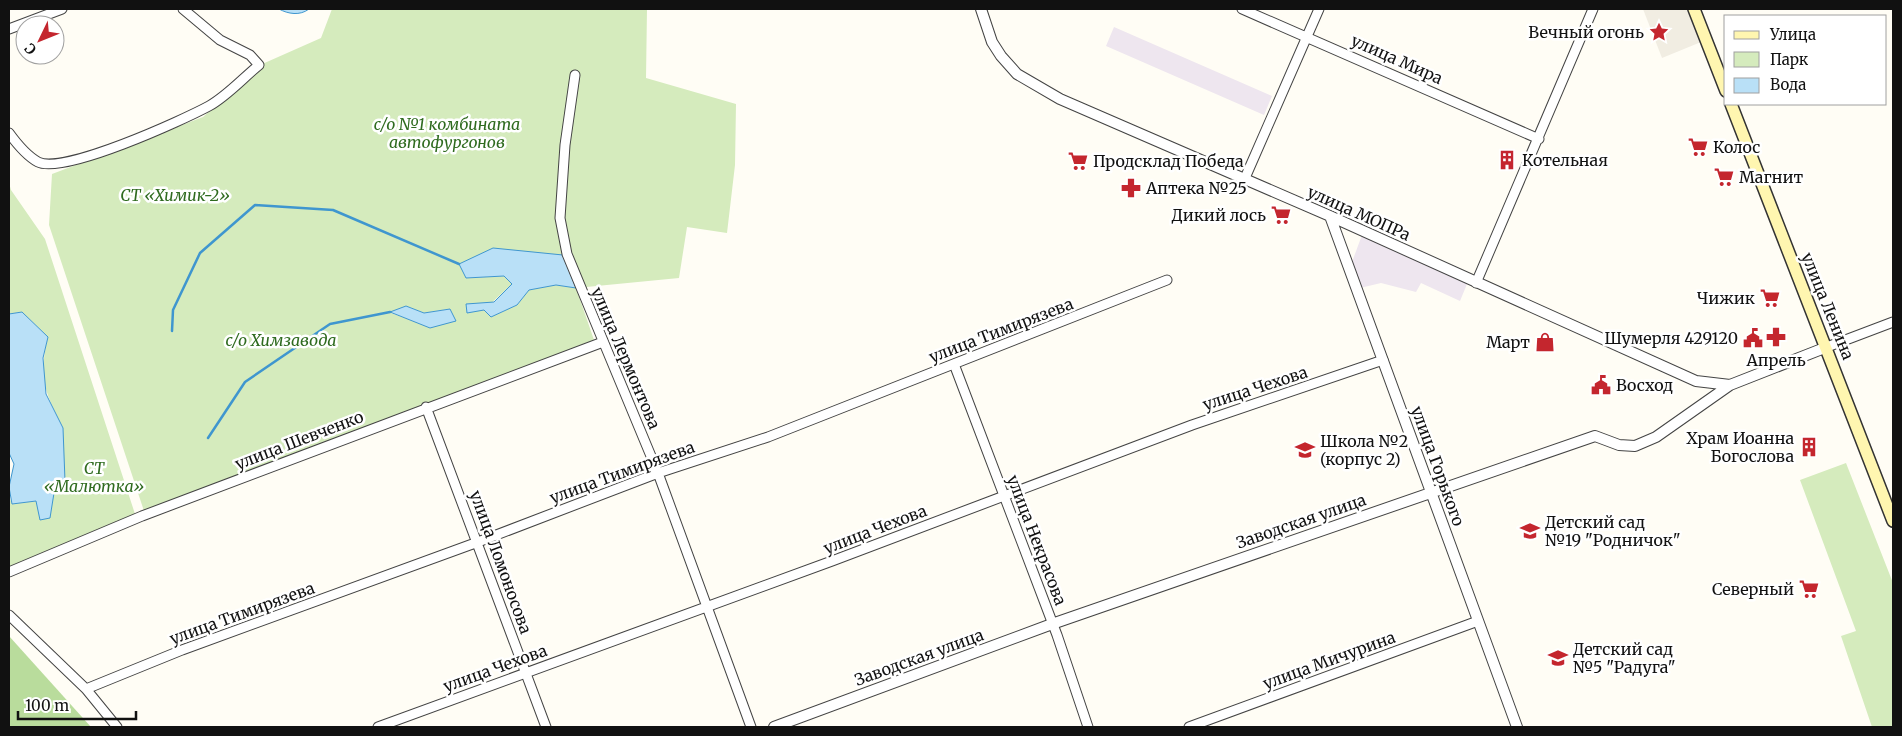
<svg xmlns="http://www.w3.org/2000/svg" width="1902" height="736" viewBox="0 0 1902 736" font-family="Merriweather,serif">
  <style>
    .industrial { fill: #eee6ef }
    .green { fill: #d5ebbd; fill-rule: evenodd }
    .forest { fill: #b9dc9c }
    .plaza { fill: #f1ede2 }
    .water { fill: #b9e0f7; stroke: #3f96cf }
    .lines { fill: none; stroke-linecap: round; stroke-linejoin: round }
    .stream { stroke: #3f96cf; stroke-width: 2.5 }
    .minor-casing { stroke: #444; stroke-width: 11 }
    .tertiary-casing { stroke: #444; stroke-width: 12 }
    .secondary-casing { stroke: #333; stroke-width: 14 }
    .minor { stroke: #fff; stroke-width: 9 }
    .tertiary { stroke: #fff; stroke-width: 10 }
    .secondary { stroke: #fff6b0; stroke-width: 11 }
    .labels { text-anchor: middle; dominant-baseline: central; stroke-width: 5; stroke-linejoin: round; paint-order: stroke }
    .poi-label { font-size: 16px; fill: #111; stroke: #fff; text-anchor: start }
    .street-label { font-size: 16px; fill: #111; stroke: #fff }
    .park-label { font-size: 16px; font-style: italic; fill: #2f6b1f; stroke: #fff }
  </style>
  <rect width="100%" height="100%" fill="#fffdf5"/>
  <!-- industrial -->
  <path class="industrial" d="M1114 27 1272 96 1264 115 1106 46Z
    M1362 235 1467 284 1460 301 1421 283 1416 292 1381 283 1360 288 1352 262Z"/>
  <!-- green -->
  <path class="green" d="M332 9H647L646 78 736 104 735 165 727 233 687 227 679 278 576 288 594 340 144 511 49 225 52 174 203 117 260 65 321 38ZM563 255 576 288 556 285 529 290 517 305 491 317 484 310 512 284 504 276 466 278ZM406 306 424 313 449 309 430 327 391 313Z
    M9 183 11 190 45 239 135 514 9 568V496L12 504 36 501 63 428C45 393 38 378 48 337L22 312 9 314Z
    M1846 463 1893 583V727H1872L1841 636 1856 631 1800 480Z"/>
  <!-- forest -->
  <path class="forest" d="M9 636 91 727H9Z"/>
  <!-- plaza -->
  <path class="plaza" d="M1643 9H1694L1706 40 1662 58Z"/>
  <!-- water -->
  <path class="water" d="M279 9H309C300 16 288 14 279 9Z
    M493 248 563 255 576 288 556 285 529 290 517 305 491 317 484 310 467 313 466 304 494 302 512 284 504 276 466 278 459 264Z
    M406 306 424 313 450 309 456 321 430 328 390 312Z
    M22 312 48 337 43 358 46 394 63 428 65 481 54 493 50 518 40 520 36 501 12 504 9 487 14 464 9 453V314Z"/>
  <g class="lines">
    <!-- stream -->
    <path class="stream" d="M172 331 173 310 200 253 255 205 333 210 459 264
      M208 438 245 382 330 324 390 312"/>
    <defs>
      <path id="minor" d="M1242 9 1539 139
        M9 29 62 9
        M575 75 565 145 560 218 567 254 658 473 751 727
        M9 133C17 144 27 156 38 162 63 175 183 120 209 106 227 96 243 78 259 65L250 55 220 40 183 9
        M1245 178 1319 9
        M1476 283 1593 9
        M1827 347 1893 322
        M954 364 1057 635 1088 727
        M426 407 546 727
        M9 572 142 516 603 342
        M9 615 86 689 117 727
        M86 689 182 650 478 542 658 473 768 437 1167 280
        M378 727 832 561 1192 425 1383 360
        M1189 727 1478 621"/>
      <path id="tertiary" d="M981 9 992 42 1001 56 1017 74 1060 99 1330 216 1696 381 1730 385
        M1330 216 1517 727
        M774 727 1052 624 1595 436 1619 445 1635 446 1656 437 1730 385 1827 347"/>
      <path id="secondary" d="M1694 9 1726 91
        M1731 104 1893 521"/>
    </defs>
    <!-- minor casing -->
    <use href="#minor" class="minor-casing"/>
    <!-- tertiary casing -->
    <use href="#tertiary" class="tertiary-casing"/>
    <!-- secondary casing -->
    <use href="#secondary" class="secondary-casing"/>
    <!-- minor -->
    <use href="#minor" class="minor"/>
    <!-- tertiary -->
    <use href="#tertiary" class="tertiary"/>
    <!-- secondary -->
    <use href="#secondary" class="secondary"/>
  </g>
  <!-- icons -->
  <defs>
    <symbol id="sight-bare" viewBox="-9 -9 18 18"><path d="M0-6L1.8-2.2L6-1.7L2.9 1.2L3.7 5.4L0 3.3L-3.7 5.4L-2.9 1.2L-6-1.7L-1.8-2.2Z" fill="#c4262e" stroke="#fff" stroke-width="2.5" paint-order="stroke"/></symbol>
    <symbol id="supermarket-bare" viewBox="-9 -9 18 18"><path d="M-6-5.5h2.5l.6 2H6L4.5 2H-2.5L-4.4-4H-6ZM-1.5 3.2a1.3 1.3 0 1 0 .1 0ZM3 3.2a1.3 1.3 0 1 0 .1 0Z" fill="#c4262e" stroke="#fff" stroke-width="2.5" paint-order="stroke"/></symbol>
    <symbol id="building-bare" viewBox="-9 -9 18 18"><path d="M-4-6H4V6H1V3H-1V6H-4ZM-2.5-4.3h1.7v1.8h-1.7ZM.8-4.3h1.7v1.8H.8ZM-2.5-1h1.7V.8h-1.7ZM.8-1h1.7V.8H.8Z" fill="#c4262e" stroke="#fff" stroke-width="2.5" paint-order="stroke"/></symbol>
    <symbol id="pharmacy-bare" viewBox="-9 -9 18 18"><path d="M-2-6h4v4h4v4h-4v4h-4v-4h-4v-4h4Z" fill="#c4262e" stroke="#fff" stroke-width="2.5" paint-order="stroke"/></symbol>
    <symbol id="civic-bare" viewBox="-9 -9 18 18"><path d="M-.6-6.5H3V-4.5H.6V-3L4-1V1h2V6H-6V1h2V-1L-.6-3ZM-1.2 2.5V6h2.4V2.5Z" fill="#c4262e" stroke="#fff" stroke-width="2.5" paint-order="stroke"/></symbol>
    <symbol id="shop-bare" viewBox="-9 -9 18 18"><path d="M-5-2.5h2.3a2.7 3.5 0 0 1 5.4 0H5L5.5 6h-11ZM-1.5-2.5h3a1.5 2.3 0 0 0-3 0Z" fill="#c4262e" stroke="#fff" stroke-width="2.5" paint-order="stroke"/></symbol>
    <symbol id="school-bare" viewBox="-9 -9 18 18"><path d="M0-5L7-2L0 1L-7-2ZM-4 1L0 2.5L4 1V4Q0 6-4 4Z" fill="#c4262e" stroke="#fff" stroke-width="2.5" paint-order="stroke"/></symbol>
  </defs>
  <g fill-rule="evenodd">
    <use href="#sight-bare" x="1645" y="18" width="28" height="28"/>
    <use href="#supermarket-bare" x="1684" y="133" width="28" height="28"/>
    <use href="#building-bare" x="1493" y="146" width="28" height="28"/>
    <use href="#supermarket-bare" x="1064" y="147" width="28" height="28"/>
    <use href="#supermarket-bare" x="1710" y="163" width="28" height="28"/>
    <use href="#pharmacy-bare" x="1117" y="174" width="28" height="28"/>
    <use href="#supermarket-bare" x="1267" y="201" width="28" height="28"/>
    <use href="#supermarket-bare" x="1756" y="284" width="28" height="28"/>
    <use href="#pharmacy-bare" x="1762" y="323" width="28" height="28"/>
    <use href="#civic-bare" x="1739" y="324" width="28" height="28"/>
    <use href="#shop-bare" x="1531" y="328" width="28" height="28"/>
    <use href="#civic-bare" x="1587" y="371" width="28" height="28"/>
    <use href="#building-bare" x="1795" y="433" width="28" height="28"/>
    <use href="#school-bare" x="1291" y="436" width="28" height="28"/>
    <use href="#school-bare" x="1516" y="517" width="28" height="28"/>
    <use href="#supermarket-bare" x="1795" y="575" width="28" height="28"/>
    <use href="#school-bare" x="1544" y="644" width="28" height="28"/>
  </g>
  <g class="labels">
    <!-- poi labels -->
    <g class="poi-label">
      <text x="1644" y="32" text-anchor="end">Вечный огонь</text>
      <text x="1713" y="147">Колос</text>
      <text x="1522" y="160">Котельная</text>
      <text x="1093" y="161">Продсклад Победа</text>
      <text x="1739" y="177">Магнит</text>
      <text x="1146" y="188">Аптека №25</text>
      <text x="1266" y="215" text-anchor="end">Дикий лось</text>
      <text x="1755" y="298" text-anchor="end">Чижик</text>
      <text x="1738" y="338" text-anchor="end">Шумерля 429120</text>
      <text x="1530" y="342" text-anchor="end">Март</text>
      <text x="1776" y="360" text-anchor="middle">Апрель</text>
      <text x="1616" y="385">Восход</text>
      <text x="1794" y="438" text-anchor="end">Храм Иоанна<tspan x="1794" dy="18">Богослова</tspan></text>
      <text x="1320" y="441">Школа №2<tspan x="1320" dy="18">(корпус 2)</tspan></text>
      <text x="1545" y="522">Детский сад<tspan x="1545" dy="18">№19 "Родничок"</tspan></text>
      <text x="1794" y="589" text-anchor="end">Северный</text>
      <text x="1573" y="649">Детский сад<tspan x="1573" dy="18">№5 "Радуга"</tspan></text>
    </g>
    <!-- street labels -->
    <g class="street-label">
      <text transform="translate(1397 59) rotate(24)">улица Мира</text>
      <text transform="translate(1359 213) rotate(24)">улица МОПРа</text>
      <text transform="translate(1828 306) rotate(68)">улица Ленина</text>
      <text transform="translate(1001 330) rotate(-21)">улица Тимирязева</text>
      <text transform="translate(626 358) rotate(67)">улица Лермонтова</text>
      <text transform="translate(1255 388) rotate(-18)">улица Чехова</text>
      <text transform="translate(299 440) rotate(-21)">улица Шевченко</text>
      <text transform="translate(1438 466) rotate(70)">улица Горького</text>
      <text transform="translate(622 472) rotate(-20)">улица Тимирязева</text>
      <text transform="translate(1301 521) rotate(-19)">Заводская улица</text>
      <text transform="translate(875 529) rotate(-21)">улица Чехова</text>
      <text transform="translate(1037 540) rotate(69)">улица Некрасова</text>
      <text transform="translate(501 562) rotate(70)">улица Ломоносова</text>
      <text transform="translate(242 613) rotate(-20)">улица Тимирязева</text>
      <text transform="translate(919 657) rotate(-20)">Заводская улица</text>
      <text transform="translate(1329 660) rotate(-20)">улица Мичурина</text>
      <text transform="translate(495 668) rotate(-20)">улица Чехова</text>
    </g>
    <!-- park labels -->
    <g class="park-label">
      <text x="447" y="124">с/о №1 комбината<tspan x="447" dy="18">автофургонов</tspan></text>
      <text x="175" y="195">СТ «Химик-2»</text>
      <text x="281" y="340">с/о Химзавода</text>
      <text x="94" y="468">СТ<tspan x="94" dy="18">«Малютка»</tspan></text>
    </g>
  </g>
  <!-- border -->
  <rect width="1902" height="736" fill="none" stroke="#111111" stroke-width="20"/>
  <!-- legend -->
  <rect x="1724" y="15" width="162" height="90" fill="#ffffff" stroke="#a0a0a0"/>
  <rect x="1734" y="31" width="25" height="8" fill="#fff6b0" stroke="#a0a0a0"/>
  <text x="1770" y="40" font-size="15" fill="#111111">Улица</text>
  <rect x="1734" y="52" width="25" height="15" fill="#d5ebbd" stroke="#a0a0a0"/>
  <text x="1770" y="65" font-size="15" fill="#111111">Парк</text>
  <rect x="1734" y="78" width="25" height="15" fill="#b9e0f7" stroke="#a0a0a0"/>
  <text x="1770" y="90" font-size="15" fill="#111111">Вода</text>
  <!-- north arrow -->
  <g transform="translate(40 40) rotate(227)"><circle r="24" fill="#ffffff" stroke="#a0a0a0"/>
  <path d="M0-4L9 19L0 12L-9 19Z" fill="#c4262e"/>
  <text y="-8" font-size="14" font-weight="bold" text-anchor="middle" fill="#111111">С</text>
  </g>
  <!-- scale -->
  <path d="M18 711v8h118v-8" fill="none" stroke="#111111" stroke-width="2.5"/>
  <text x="25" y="711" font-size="15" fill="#111111" stroke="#ffffff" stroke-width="4" paint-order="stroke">100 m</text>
</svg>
